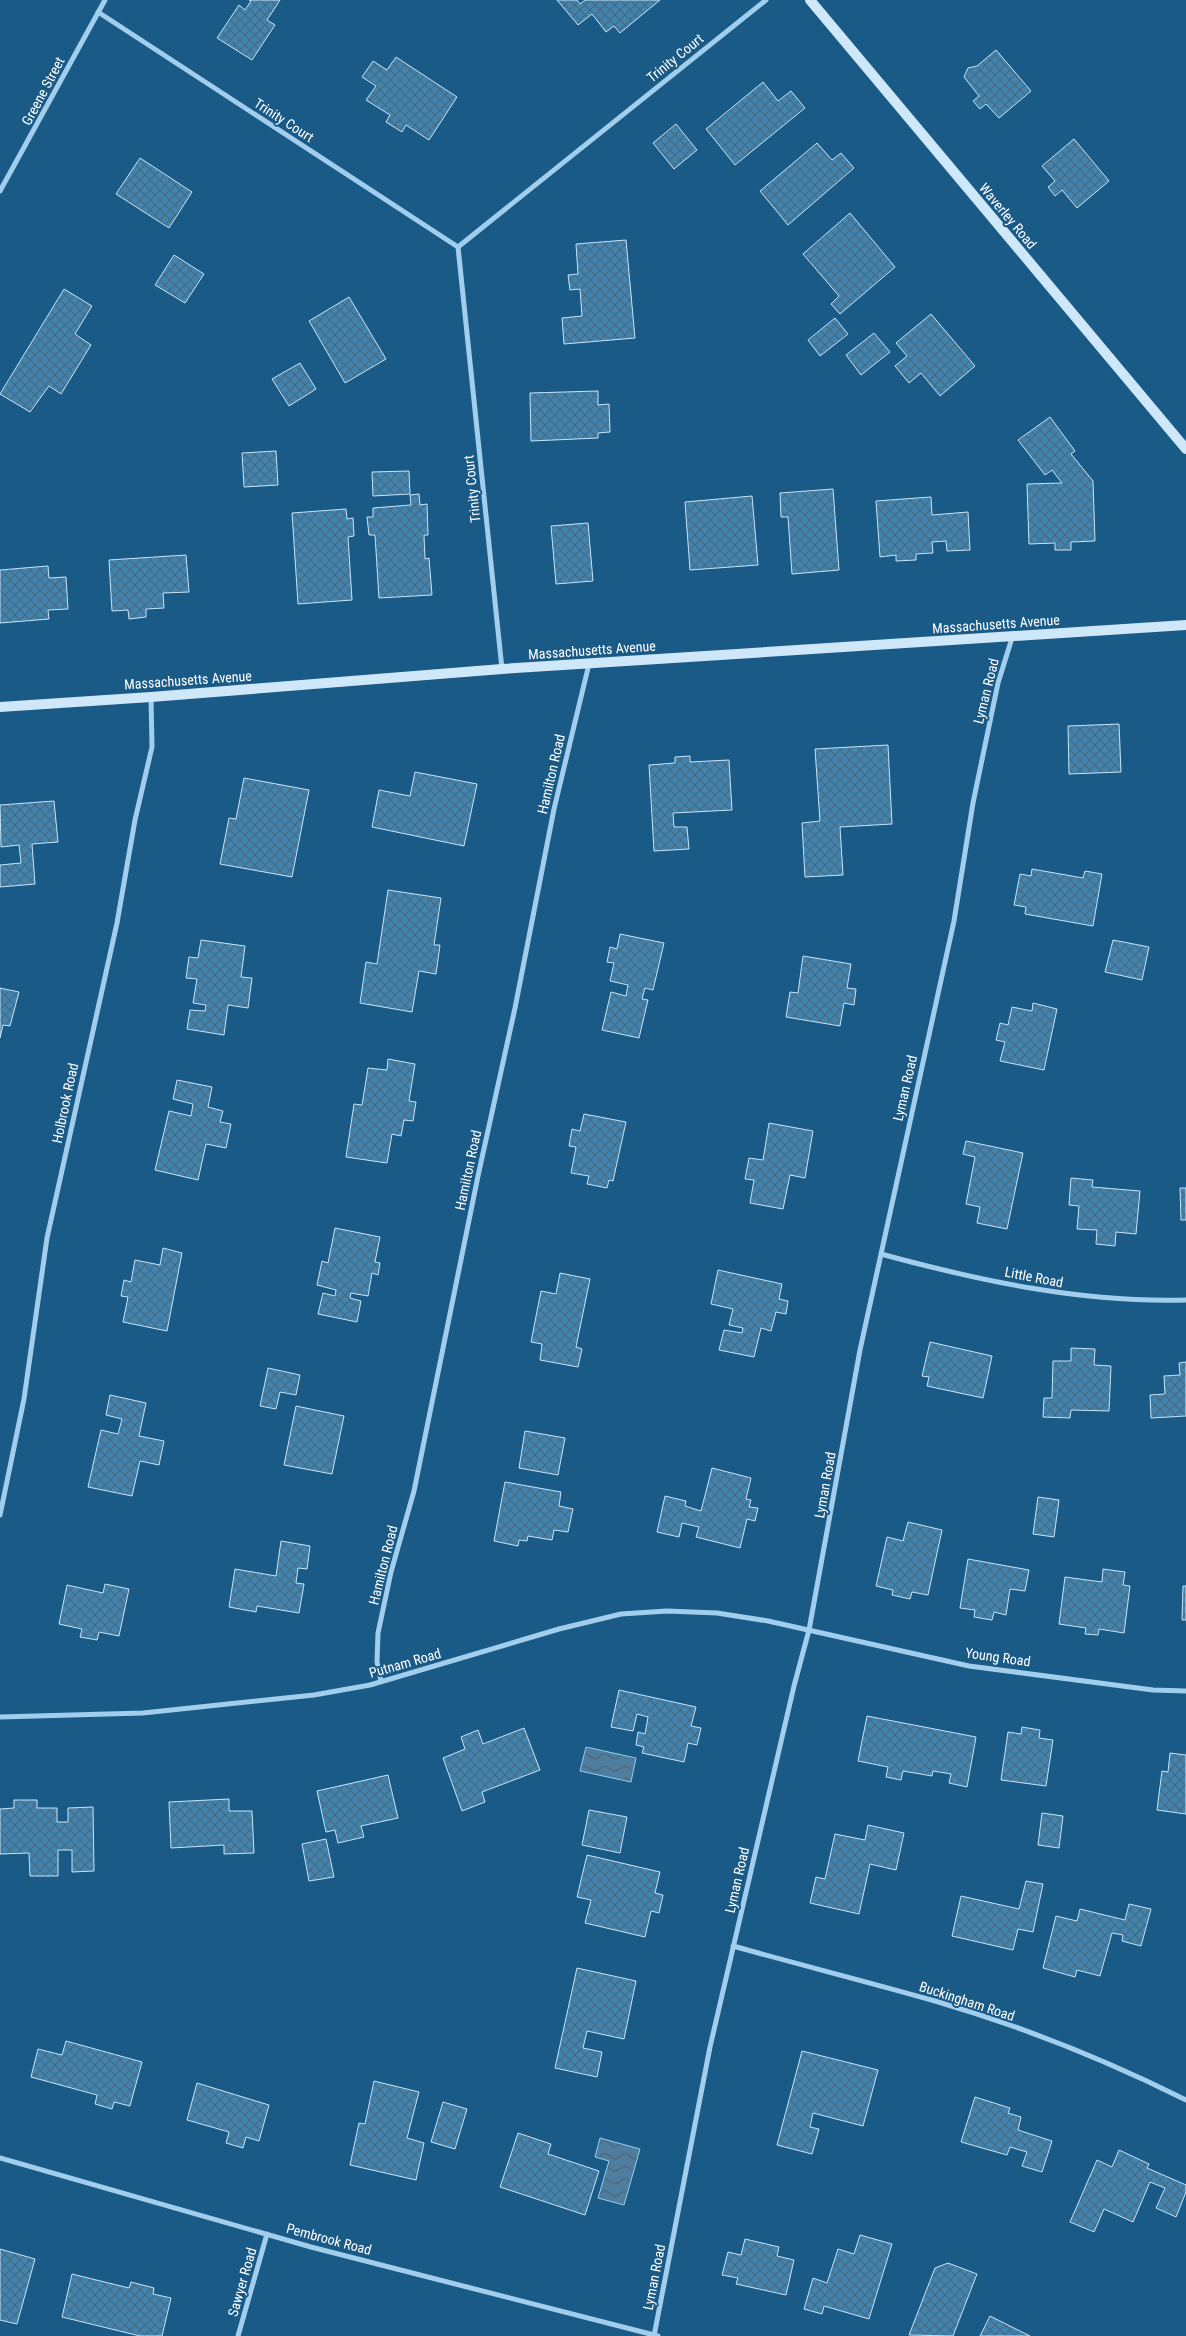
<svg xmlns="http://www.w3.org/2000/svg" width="1186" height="2336" viewBox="0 0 1186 2336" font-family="'Roboto Condensed',sans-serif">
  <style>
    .water { fill: url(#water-waves); stroke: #94ccef }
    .building { fill: url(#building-cross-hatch); stroke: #c7e5f9 }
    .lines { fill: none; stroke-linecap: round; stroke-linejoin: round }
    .minor { stroke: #a1ceec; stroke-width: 5 }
    .secondary { stroke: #cee7f9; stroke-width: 10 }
    .labels { text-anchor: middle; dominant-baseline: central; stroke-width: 4; stroke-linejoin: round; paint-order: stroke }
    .street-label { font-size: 14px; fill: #fff; stroke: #1a5a87 }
  </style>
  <defs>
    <pattern id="water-waves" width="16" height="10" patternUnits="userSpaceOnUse" patternTransform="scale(1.25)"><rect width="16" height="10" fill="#4f7d9e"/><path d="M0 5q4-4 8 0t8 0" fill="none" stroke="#4e6475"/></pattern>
    <pattern id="building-cross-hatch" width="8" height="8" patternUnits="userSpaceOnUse" patternTransform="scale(1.25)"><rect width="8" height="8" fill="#4284b0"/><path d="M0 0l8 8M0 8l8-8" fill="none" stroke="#466b83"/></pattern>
  </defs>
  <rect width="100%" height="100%" fill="#1a5a87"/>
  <!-- water -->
  <path class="water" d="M586 1747 636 1758 631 1782 580 1771Z
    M600 2138 640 2149 624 2205 598 2198 609 2161 595 2157Z"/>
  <!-- building -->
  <path class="building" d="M249 0H280L267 20 275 25 252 60 217 38 239 5 245 10 251 1Z
    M557 0H577L580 4 585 0H660L620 33 614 26 606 32 592 14 578 25Z
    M996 50 1031 91 999 118 986 104 980 109 973 101 979 96 964 77 968 68 977 66Z
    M396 57 457 97 429 140 406 125 402 132 386 122 390 115 366 100 376 86 362 77 373 61 387 70Z
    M763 82 778 101 791 91 805 108 735 165 706 129Z
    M676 124 697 150 674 169 653 143Z
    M1074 139 1109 181 1077 208 1062 190 1055 196 1048 187 1055 181 1042 166Z
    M817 143 832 160 841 153 854 168 788 225 760 191Z
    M140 158 192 192 169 228 116 194Z
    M850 213 895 267 840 314 831 304 839 296 803 254Z
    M626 240 635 338 564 344 562 318 582 316 580 289 570 290 568 275 578 274 576 244Z
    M174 255 204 274 185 303 155 285Z
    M64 289 92 306 75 334 91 345 61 394 49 386 30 412 0 394Z
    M349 297 386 359 345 383 309 321Z
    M931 314 975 366 940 396 921 373 909 383 895 366 907 356 896 343Z
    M835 318 848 334 820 356 808 340Z
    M874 333 890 352 861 375 846 355Z
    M300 363 316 389 289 406 272 379Z
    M598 391V405L609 404 610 432 598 433V438L531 441 530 393Z
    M1050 417 1075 451 1071 454 1093 481 1095 541 1071 542V550H1055V543L1029 544 1027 484 1062 483 1052 470 1045 475 1018 440Z
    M276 451 278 485 244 487 242 453Z
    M409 471 410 494 373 496 372 472Z
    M833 489 839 570 792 574 788 517H781L780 493Z
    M419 494 420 505 427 504 428 535H424L425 559 429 558 432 595 379 598 375 535H369L367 517H373V508L411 505 410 495Z
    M752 496 758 565 690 570 685 502Z
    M931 497 932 515 968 512 970 550 947 551 946 541 932 542 933 553 916 554V560L896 561V555L880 557 876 501Z
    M346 509 347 519 353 518 354 536 348 537 352 600 298 604 292 513Z
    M588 523 593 581 556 584 551 526Z
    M186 555 189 592 163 593 164 608 146 609V617L129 619 128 610 112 611 109 560Z
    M48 566 49 578 66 577 68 609 48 610 49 619 0 623V570Z
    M1119 724 1121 772 1069 774 1068 726Z
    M888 745 892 824 840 827 843 875 805 877 802 823 820 821 815 749Z
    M690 756V762L729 760 732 810 673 813 674 827H687L689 849 654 851 649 765 675 763V757Z
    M415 772 477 784 464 846 372 827 379 790 410 796Z
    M244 778 309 790 292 877 220 864 229 818 236 819Z
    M54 801 58 842 32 844 35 884 0 887V865L21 863 19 845 1 847 0 805Z
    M1032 869 1083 878 1085 871 1102 874 1093 926 1025 914 1026 907 1014 905 1020 874 1031 876Z
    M388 890 441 898 434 945H440L436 974 419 971 412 1012 360 1003 366 962 377 964Z
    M620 934 664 943 653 990 645 988 642 999 648 1000 639 1038 602 1030 611 992 626 996 628 985 610 981 614 963 607 962 610 947 617 949Z
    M201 940 245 946 241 977 252 978 248 1008 228 1005 224 1035 187 1029 190 1010 205 1011 206 1005 193 1003 197 979 186 978 189 957 198 958Z
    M1113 940 1149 947 1142 980 1105 972Z
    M803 956 851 964 847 988 856 989 854 1005 844 1003 840 1026 786 1017 790 992 798 993Z
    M0 988 19 992 10 1026 3 1025 0 1038Z
    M1033 1003 1057 1009 1044 1070 1000 1061 1005 1042 996 1040 1000 1023 1008 1025 1012 1007 1032 1011Z
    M388 1059 415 1064 409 1101 416 1102 413 1121 404 1120 401 1136 392 1134 387 1163 346 1157 354 1104 362 1105 368 1068 387 1070Z
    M177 1080 212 1087 208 1107 223 1111 220 1122 231 1124 226 1148 206 1144 198 1180 155 1170 169 1111 191 1116 193 1104 173 1099Z
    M584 1114 626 1122 613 1181 609 1180 607 1188 587 1184 589 1176 571 1173 576 1147 569 1146 572 1129 580 1131Z
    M769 1123 813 1131 805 1178 790 1175 783 1209 750 1203 754 1180 745 1179 749 1158 763 1160Z
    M966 1141 1023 1153 1007 1229 977 1223 980 1207 966 1204 975 1157 963 1154Z
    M1071 1178 1093 1180 1092 1187 1140 1191 1136 1234 1116 1232 1115 1246 1096 1244 1097 1230 1077 1229 1079 1206 1069 1205Z
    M1180 1188H1186V1220H1181Z
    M335 1228 380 1237 375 1262 380 1263 378 1275 372 1273 368 1296 351 1293 350 1298 361 1301 357 1322 318 1314 323 1293 335 1296 336 1290 317 1285 322 1261 328 1263Z
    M163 1248 182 1253 167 1331 123 1322 128 1297 121 1296 124 1280 131 1282 135 1260 160 1265Z
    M718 1270 782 1284 779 1299 788 1301 786 1314 776 1312 771 1331 761 1328 754 1357 719 1350 724 1330 742 1333 743 1328 729 1325 733 1309 711 1304Z
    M560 1273 590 1279 576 1347 582 1349 578 1367 540 1360 542 1344 531 1342 541 1291 556 1294Z
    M930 1342 992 1356 983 1398 927 1386 929 1377 922 1376Z
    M1071 1348 1095 1349 1094 1365 1111 1366 1109 1411 1071 1410 1070 1418 1043 1417 1044 1398H1052L1053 1361H1071Z
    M1186 1362V1416L1151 1418 1150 1395 1165 1394 1164 1376 1180 1375 1179 1363Z
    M268 1368 300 1375 296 1395 280 1392 276 1409 260 1406Z
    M110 1395 146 1403 139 1436 164 1441 159 1465 140 1461 132 1496 88 1487 101 1430 118 1434 122 1419 106 1415Z
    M296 1406 344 1416 332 1474 284 1465Z
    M525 1431 565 1438 558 1475 519 1468Z
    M712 1468 751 1478 746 1499 751 1500 749 1507 758 1508 755 1521 747 1519 740 1548 696 1537 699 1527 682 1523 679 1537 657 1532 665 1496 686 1501 685 1506 701 1511Z
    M505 1482 561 1492 559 1506 573 1509 568 1532 554 1530 552 1540 528 1536 527 1541 519 1540 518 1546 494 1541Z
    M1038 1497 1059 1500 1054 1537 1033 1534Z
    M908 1522 942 1530 928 1595 912 1592 910 1599 892 1595 893 1590 876 1586 887 1537 903 1541Z
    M281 1541 310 1546 307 1569 298 1568 296 1583 304 1584 299 1613 257 1606 256 1612 229 1607 235 1569 276 1576Z
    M968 1559 1029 1570 1025 1591 1010 1589 1006 1615 994 1612 992 1620 974 1617 975 1610 960 1608Z
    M1103 1569 1125 1572 1123 1585 1130 1586 1124 1633 1099 1629 1098 1635 1085 1634 1086 1628 1059 1624 1065 1577 1102 1582Z
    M105 1584 129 1589 119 1636 99 1632 97 1640 80 1637 82 1629 59 1624 67 1585 103 1593Z
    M1183 1586H1186V1620H1182Z
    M619 1690 696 1707 691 1726 701 1728 697 1745 688 1743 684 1762 642 1753 644 1747 636 1745 638 1732 645 1734 648 1717 637 1714 633 1731 611 1727Z
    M867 1716 976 1737 967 1787 949 1783 951 1774 933 1771 932 1776 903 1771 901 1780 886 1777 888 1767 858 1761Z
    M1022 1727 1040 1730 1039 1738 1053 1740 1046 1786 1001 1780 1008 1732 1021 1734Z
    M524 1728 540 1770 482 1792 485 1802 462 1811 443 1758 465 1749 461 1737 478 1730 483 1744Z
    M1170 1753 1186 1755V1814L1157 1810 1162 1771 1168 1772Z
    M388 1775 398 1818 361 1826 364 1837 338 1843 335 1830 326 1832 317 1791Z
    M229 1799V1811H252L254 1853 224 1854V1845L171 1848 169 1802Z
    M14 1800H37V1808H57V1822H68V1808L93 1807 94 1871 72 1872V1850H58V1876H30L29 1853 0 1854V1809L14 1808Z
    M589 1810 627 1817 620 1853 582 1845Z
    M1042 1813 1063 1816 1059 1848 1038 1845Z
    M868 1825 904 1833 896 1870 870 1864 859 1914 810 1903 816 1877 825 1879 835 1834 865 1840Z
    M326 1839 334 1877 309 1881 302 1844Z
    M587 1855 660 1872 655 1893 663 1895 659 1913 651 1911 645 1937 585 1923 591 1900 577 1897Z
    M1026 1881 1043 1884 1033 1932 1018 1929 1013 1950 952 1936 961 1896 1019 1909Z
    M1129 1904 1151 1909 1141 1946 1122 1941 1123 1935 1112 1933 1100 1976 1077 1970 1075 1977 1043 1968 1056 1916 1077 1921 1080 1909 1125 1920Z
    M577 1968 636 1981 624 2039 587 2031 583 2048 602 2052 597 2077 555 2068Z
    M66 2041 142 2062 130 2106 114 2102 112 2109 95 2104 97 2095 31 2077 38 2049 62 2055Z
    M802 2051 878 2070 863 2126 813 2113 810 2127 819 2129 812 2154 777 2145Z
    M374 2081 419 2092 407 2138 424 2143 416 2180 350 2165 359 2123 365 2124Z
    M197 2083 269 2105 259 2141 246 2137 243 2148 226 2143 229 2132 187 2120Z
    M975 2097 1010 2108 1008 2113 1021 2117 1018 2130 1052 2141 1042 2172 1022 2166 1027 2152 1010 2147 1007 2155 961 2142Z
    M443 2102 467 2109 455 2149 431 2142Z
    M518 2133 551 2144 548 2154 599 2171 585 2215 500 2187Z
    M1119 2150 1149 2164 1147 2168 1186 2185V2192L1176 2217 1156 2208 1165 2188 1150 2182 1133 2222 1104 2209 1094 2232 1070 2222 1097 2160 1112 2167Z
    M860 2235 892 2244 869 2319 824 2306 822 2314 804 2309 813 2278 827 2283 838 2249 854 2254Z
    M745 2239 779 2247 777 2256 794 2260 786 2295 736 2284 738 2278 722 2275 728 2252 741 2255Z
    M0 2249 35 2259 17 2324 0 2320Z
    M948 2263 977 2274 953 2336 909 2335 935 2268Z
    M72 2274 129 2288 131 2282 154 2288 153 2294 171 2298 162 2336H140L62 2317Z
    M990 2316 1030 2336H980Z"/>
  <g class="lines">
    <!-- minor -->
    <path class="minor" d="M98 12 458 247 502 669
      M0 191 105 0
      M458 247 766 0
      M881 1254C980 1281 1083 1303 1186 1300
      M0 1515 24 1399 47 1238 117 923 135 820 152 747 151 697
      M381 1681 377 1662 378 1633 391 1572 414 1491 478 1176 515 1008 554 809 589 664
      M0 1717 143 1713 314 1695 370 1685 559 1629 621 1614 667 1611 717 1613 768 1621 969 1666 1153 1690 1186 1691
      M733 1946C801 1965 868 1982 935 2001 1021 2026 1106 2060 1186 2100
      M0 2158 311 2247 658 2336
      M238 2336 267 2234
      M654 2336 710 2047 794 1686 809 1630 860 1350 954 921 973 803 998 683 1012 638"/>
    <!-- secondary -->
    <path class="secondary" d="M810 0 1186 449
      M0 707 151 697 502 669 1186 625"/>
  </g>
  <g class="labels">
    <!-- street labels -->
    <g class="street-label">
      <text transform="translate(675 58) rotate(-39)">Trinity Court</text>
      <text transform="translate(43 91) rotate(-62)">Greene Street</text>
      <text transform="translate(284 120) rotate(33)">Trinity Court</text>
      <text transform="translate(1008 216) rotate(50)">Waverley Road</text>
      <text transform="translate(472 489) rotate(-96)">Trinity Court</text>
      <text transform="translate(996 624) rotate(-4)">Massachusetts Avenue</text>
      <text transform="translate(592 650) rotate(-4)">Massachusetts Avenue</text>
      <text transform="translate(188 680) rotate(-4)">Massachusetts Avenue</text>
      <text transform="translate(986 691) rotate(-76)">Lyman Road</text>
      <text transform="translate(551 774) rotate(-77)">Hamilton Road</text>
      <text transform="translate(905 1088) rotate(-77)">Lyman Road</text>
      <text transform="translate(65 1103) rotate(-78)">Holbrook Road</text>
      <text transform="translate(468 1170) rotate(-78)">Hamilton Road</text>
      <text transform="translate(1034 1277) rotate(11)">Little Road</text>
      <text transform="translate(825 1485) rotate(-80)">Lyman Road</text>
      <text transform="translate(383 1565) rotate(-76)">Hamilton Road</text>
      <text transform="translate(998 1657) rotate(8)">Young Road</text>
      <text transform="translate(405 1663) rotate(-16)">Putnam Road</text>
      <text transform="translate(737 1880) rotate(-77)">Lyman Road</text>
      <text transform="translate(967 2001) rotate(18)">Buckingham Road</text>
      <text transform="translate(329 2239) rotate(15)">Pembrook Road</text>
      <text transform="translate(654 2277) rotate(-79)">Lyman Road</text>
      <text transform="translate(242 2282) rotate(-74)">Sawyer Road</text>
    </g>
  </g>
</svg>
